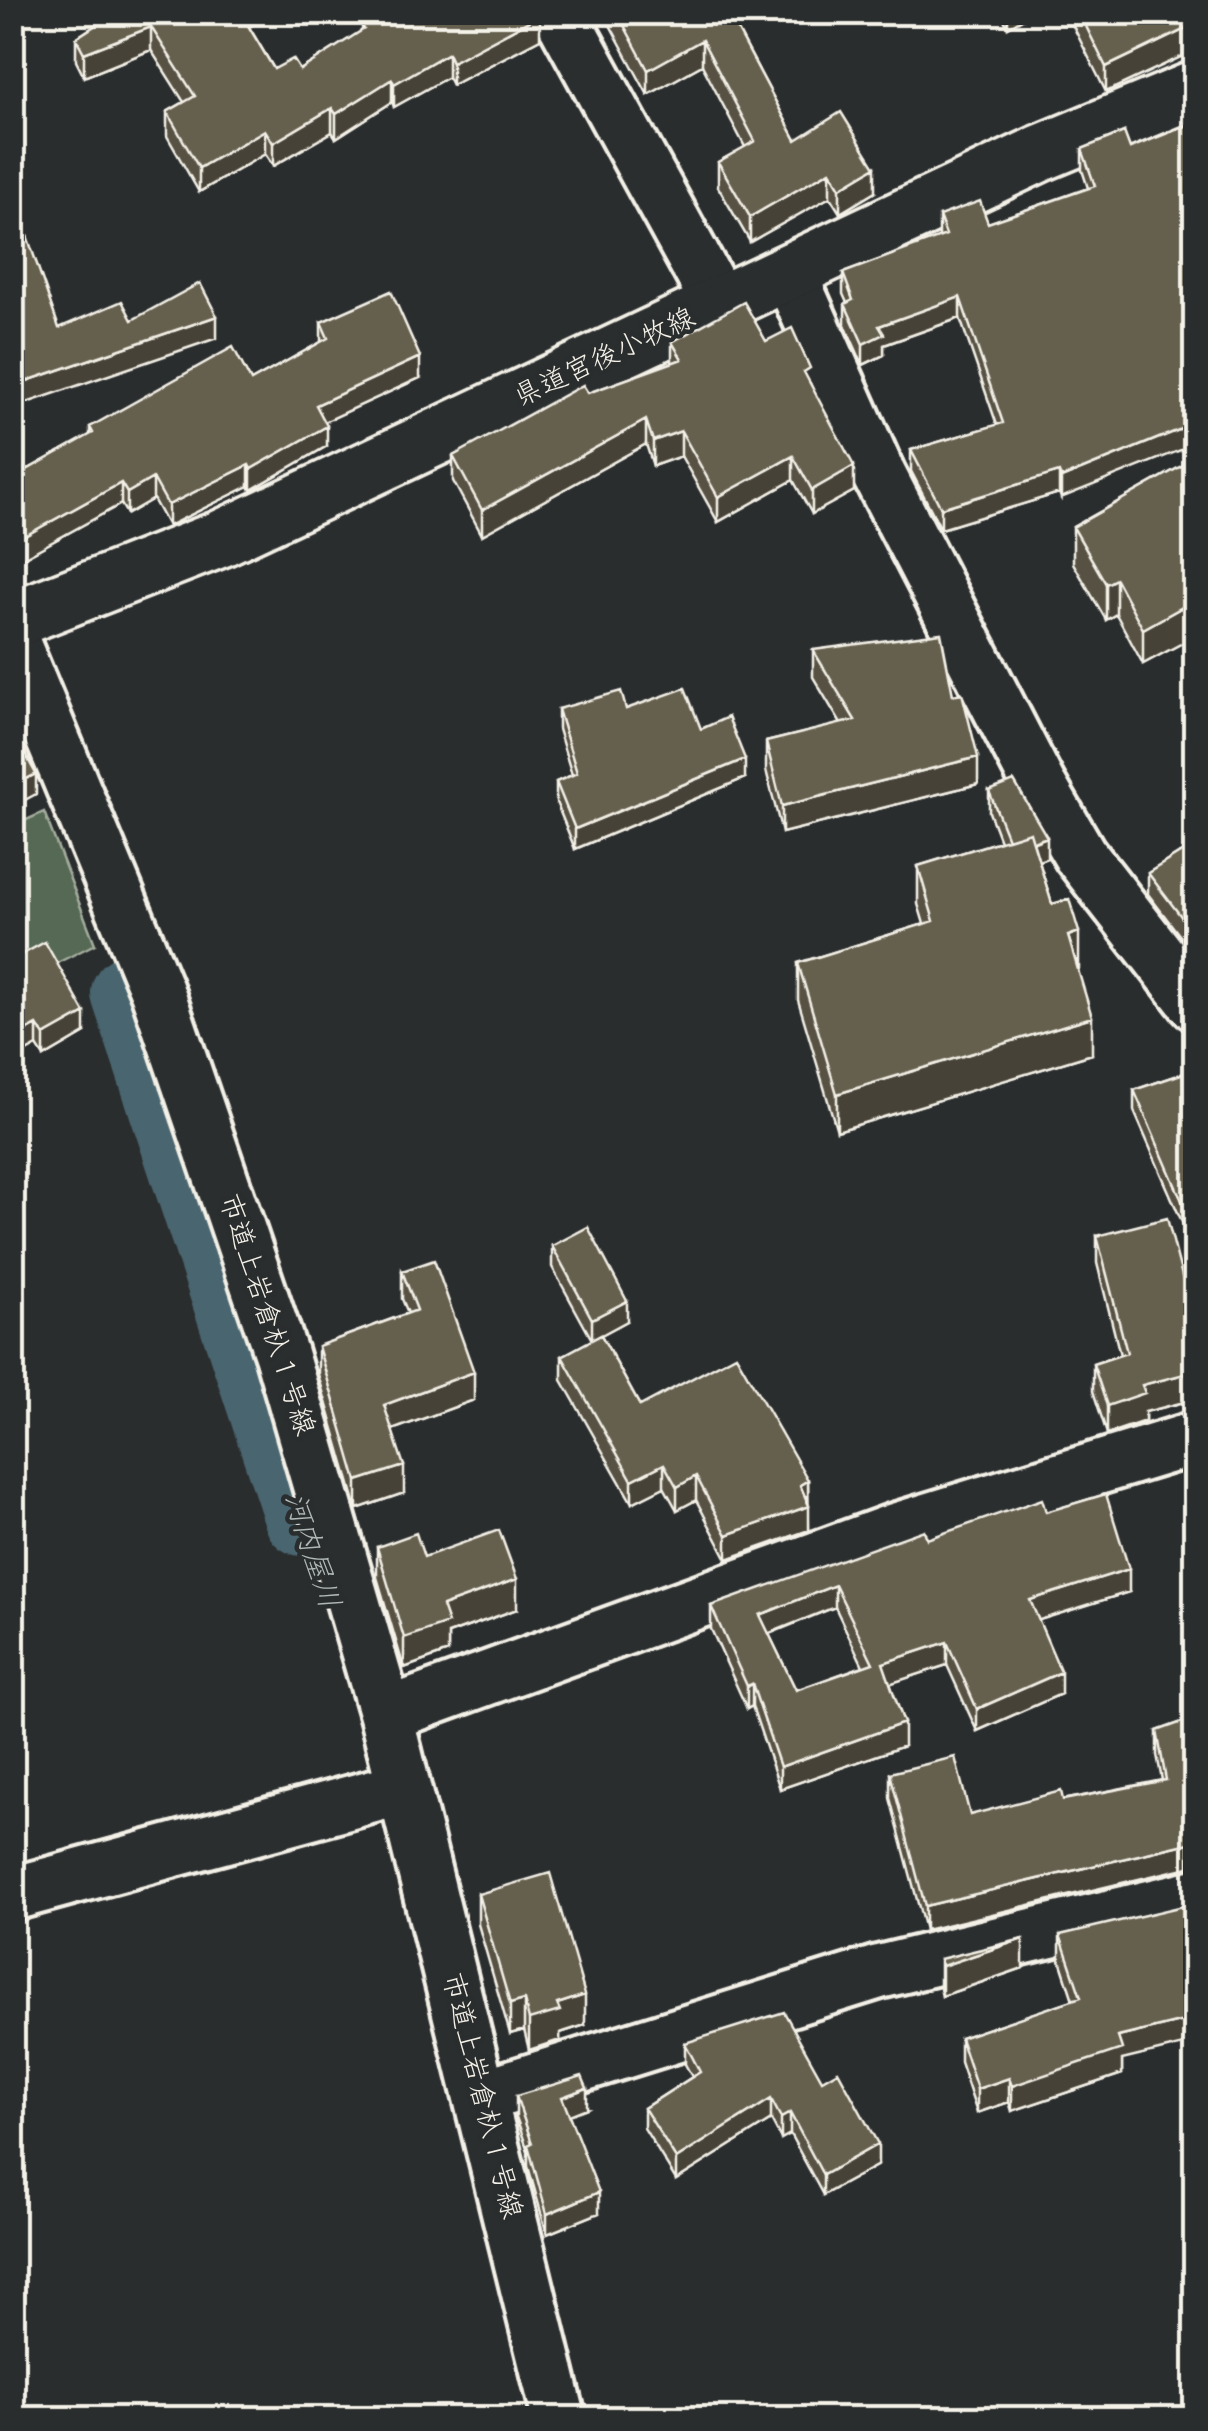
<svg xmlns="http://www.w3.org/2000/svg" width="1208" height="2431" viewBox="0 0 1208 2431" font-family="Kalam,'Klee One',sans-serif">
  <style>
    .green { fill: #556954; stroke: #a4ad9e; stroke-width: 2.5 }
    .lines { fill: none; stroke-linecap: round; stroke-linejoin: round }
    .river { stroke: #4a656f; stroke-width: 78 }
    .street-casing { stroke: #f4f1e8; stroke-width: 60 }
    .secondary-casing { stroke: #f4f1e8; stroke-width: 62 }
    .street { stroke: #2a2d2e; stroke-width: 52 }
    .secondary { stroke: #2a2d2e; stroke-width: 55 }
    .wall { fill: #575143; stroke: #f4f1e8; stroke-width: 2.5; fill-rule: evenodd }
    .shaded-wall { fill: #474237; stroke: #f4f1e8; stroke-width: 2.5 }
    .building { fill: #655e4e; stroke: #f4f1e8; stroke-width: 2.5; fill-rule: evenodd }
    .labels { text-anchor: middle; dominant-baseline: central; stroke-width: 9; stroke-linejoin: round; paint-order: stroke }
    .street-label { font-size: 28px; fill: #f4f1e8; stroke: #2a2d2e }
    .water-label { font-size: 30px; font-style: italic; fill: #b0b9b8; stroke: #2a2d2e }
  </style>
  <rect width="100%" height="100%" fill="#2a2d2e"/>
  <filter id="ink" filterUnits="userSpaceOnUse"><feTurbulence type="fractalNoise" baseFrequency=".01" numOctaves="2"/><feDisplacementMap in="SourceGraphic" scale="20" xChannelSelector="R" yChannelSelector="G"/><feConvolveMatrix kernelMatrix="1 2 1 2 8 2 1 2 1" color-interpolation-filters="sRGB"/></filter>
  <g filter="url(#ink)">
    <!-- green -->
    <path class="green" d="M44 812 95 944 13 985V826Z"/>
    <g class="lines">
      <!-- river -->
      <path class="river" d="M130 993 303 1517"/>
      <defs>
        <path id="street" d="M559 12 719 304
          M789 272 879 475 1039 785 1080 855 1196 1004
          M12 640 157 991 281 1354 386 1715 559 2418
          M386 1715 898 1529 1196 1438
          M12 1894 403 1788
          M482 2096 879 1972 1196 1896"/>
        <path id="secondary" d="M12 620 220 539 1041 153 1196 89"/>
      </defs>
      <!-- street casing -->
      <use href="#street" class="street-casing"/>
      <!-- secondary casing -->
      <use href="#secondary" class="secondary-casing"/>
      <!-- street -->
      <use href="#street" class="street"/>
      <!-- secondary -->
      <use href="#secondary" class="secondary"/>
    </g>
    <!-- wall -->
    <path class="wall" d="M116 12H275L249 27 274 69 300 70 362 31V25L540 39 452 85 448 77 394 107 392 102 336 138 332 132 273 166 265 154 199 192 167 136V112L184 102 151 50 84 77 76 61V38Z
      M603 12H728L796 140 875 192 840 213 830 197 750 242 718 187V162L745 147 702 65 648 95Z
      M1000 12H1034L1008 27Z
      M1066 12H1196L1106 92Z
      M1124 132 1061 498 1059 493 941 529 911 471V450L997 425 960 318 884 345V355L863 365 845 325V304L847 303 843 294V273L939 238V216L988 223 1088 188 1082 170V149Z
      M321 322 420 378 325 421 327 446 251 490 249 486 168 526 153 499 127 514 121 504 12 564V468L16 476 90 435V427L251 381 321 342Z
      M766 341 810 383 854 491 812 514 793 480 718 522 681 456 653 466 646 444 482 535 453 481V456L588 393 672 363V342Z
      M1196 458V658L1186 641 1143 664 1116 614 1106 620 1073 563V527Z
      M813 650 953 695 978 784 782 833 766 770V742L841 724 813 677Z
      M558 709H626L701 729 745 778 575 849 556 802V782L572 775 558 729Z
      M989 791 1047 858 1039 861 1052 904 1078 970 1092 1054 837 1131 798 1000V963L924 924 918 904V866L1000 841 989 812Z
      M1196 843V957L1148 894V873Z
      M12 960 85 1033 44 1057 37 1046Z
      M1196 1069V1243L1192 1245 1134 1111V1090Z
      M1097 1236 1191 1311 1196 1310V1399L1145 1412V1421L1107 1434 1093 1391V1364L1120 1355 1097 1263Z
      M552 1246 627 1321 601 1335 640 1406 808 1480 809 1530 727 1559 696 1500 677 1510 664 1487 632 1503 562 1380V1356L592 1340 552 1267Z
      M402 1271 474 1400 392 1430 404 1493 357 1509 318 1374V1346L408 1313 402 1299Z
      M1046 1512 1129 1592 1038 1620 1061 1694 977 1731 947 1665 890 1683 904 1746 780 1789 752 1706 747 1709 711 1629V1606L927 1539ZM835 1607 863 1666 796 1690 769 1634Z
      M377 1547 424 1557 517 1609 448 1634V1652L404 1668 377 1577Z
      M1196 1717V1867H1189L925 1930 890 1798V1773L970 1815 1063 1800 1162 1780 1157 1755V1731Z
      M478 1894 585 2025 560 2033V2040L529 2050 524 2030 510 2034 478 1924Z
      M1060 1935 1122 2060V2074L1012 2111 1009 2102 977 2113 960 2062V2038L1073 2000 1060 1960Z
      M940 1959 1023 1968 942 1996 940 1988Z
      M685 2043 822 2080 878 2165 823 2195 790 2134 781 2139 771 2120 676 2180 644 2128V2108L692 2077 685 2064Z
      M516 2096 587 2108 569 2115 599 2213 547 2234 528 2166V2151L516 2117Z"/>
    <!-- shaded-wall -->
    <path class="shaded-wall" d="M238 12H275L238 33Z
      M1008 12H1034L1008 27Z
      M540 15V39L452 85V62Z
      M1196 24V50L1106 92V67Z
      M151 27V50L84 77V53Z
      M702 40V65L648 95V70Z
      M448 53V77L394 107V84Z
      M392 79V102L336 138V114Z
      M332 108V132L273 166V143Z
      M265 130V154L199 192V168Z
      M875 167V192L840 213V188Z
      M830 171V197L750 242V217Z
      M960 297V318L884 345V355L863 365V344L879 326Z
      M217 316V338L12 408V386Z
      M420 357V378L316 426V405Z
      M646 420V444L482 535V510Z
      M1196 423V444L1061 498V478Z
      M327 426V446L251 490V469Z
      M681 431V456L653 466V441Z
      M793 456V480L718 522V497Z
      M249 465V486L168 526V505Z
      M854 466V491L812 514V490Z
      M1059 472V493L941 529V508Z
      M153 478V499L127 514V493Z
      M121 483V504L12 564V543Z
      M1116 579V614L1106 620V584Z
      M1186 605V641L1143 664V629Z
      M978 757V784L782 833V806Z
      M745 759V778L575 849V829Z
      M36 774V794L12 807V786Z
      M1047 837V858L1012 871V851Z
      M1079 932V970L1068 936Z
      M85 1013V1033L44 1057V1036Z
      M1092 1017V1054L837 1131V1094Z
      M37 1025V1046L12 1060V1039Z
      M1196 1222V1243L1192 1245V1224Z
      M627 1301V1321L592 1340V1319Z
      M1196 1371V1399L1145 1412V1421L1107 1434V1406L1142 1385Z
      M474 1372V1400L384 1433V1405Z
      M664 1464V1487L632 1503V1480Z
      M404 1466V1493L357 1509V1481Z
      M696 1476V1500L677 1510V1487Z
      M808 1480V1504L800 1485Z
      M809 1506V1530L727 1559V1535Z
      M1129 1569V1592L1030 1623V1600Z
      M517 1579V1609L448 1634V1652L404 1668V1638L442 1606Z
      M835 1585V1607L760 1637V1615Z
      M947 1642V1665L883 1686V1663Z
      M1061 1672V1694L977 1731V1709Z
      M752 1684V1706L747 1709V1686Z
      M904 1723V1746L780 1789V1767Z
      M1189 1843V1867L925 1930V1906Z
      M1023 1939V1968L942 1996V1966Z
      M585 1995V2025L560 2033V2040L529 2050V2020L557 2004Z
      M524 2000V2030L510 2034V2004Z
      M1196 2018V2042L1122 2060V2074L1012 2111V2086L1118 2037Z
      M1009 2078V2102L977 2113V2089Z
      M587 2088V2108L562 2118V2097Z
      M771 2099V2120L676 2180V2159Z
      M790 2113V2134L781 2139V2118Z
      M878 2144V2165L823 2195V2175Z
      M599 2192V2213L547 2234V2214Z"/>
    <!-- building -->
    <path class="building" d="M116 12H240L274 69 293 59 300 70 364 29 362 25 384 12H538L540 15 452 62 448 53 394 84 392 79 336 114 332 108 273 143 265 130 199 168 167 112 195 96 151 27 84 53 76 38Z
      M617 12H728L796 140 841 112 875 167 840 188 830 171 750 217 718 162 755 141 702 40 648 70Z
      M1079 12H1196V24L1106 67Z
      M1196 122V423L1061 478 1059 472 941 508 911 450 1003 423 960 297 879 326 884 334 863 344 845 304 853 300 843 273 946 235 939 216 980 201 988 223 1095 186 1082 149 1124 132 1130 148Z
      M12 174 17 194 13 195 59 328 122 301 132 320 200 283 217 316 12 386Z
      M391 291 420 357 316 405 327 426 251 469 249 465 168 505 153 478 127 493 121 483 12 543V468L16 476 93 433 90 427 233 347 251 381 328 338 321 322Z
      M744 302 766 341 792 328 810 368 804 372 854 466 812 490 793 456 718 497 681 431 653 441 646 420 482 510 453 456 583 385 588 393 682 359 672 342Z
      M1196 458V623L1186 605 1143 629 1116 579 1106 584 1073 527Z
      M941 633 953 695 962 693 978 757 782 806 766 742 855 720 813 650Z
      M685 688 701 729 728 717 745 759 575 829 556 782 577 773 558 709 621 691 626 709Z
      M12 730 36 774 12 786Z
      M1014 781 1047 837 1033 842 1030 832 1008 839 989 791Z
      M1030 832 1052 904 1069 899 1079 932 1068 936 1092 1017 837 1094 798 963 934 921 918 866Z
      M1196 843V936L1148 873Z
      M45 942 85 1013 44 1036 37 1025 12 1039V960Z
      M1196 1069V1222L1192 1224 1134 1090Z
      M1167 1218 1191 1311 1196 1310V1371L1142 1385 1145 1393 1107 1406 1093 1364 1127 1353 1097 1236Z
      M588 1227 627 1301 592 1319 552 1246Z
      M434 1260 474 1372 384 1405 404 1466 357 1481 318 1346 417 1310 402 1271Z
      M601 1335 640 1406 736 1355 808 1480 800 1485 809 1506 727 1535 696 1476 677 1487 664 1464 632 1480 562 1356Z
      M1106 1494 1129 1569 1030 1600 1061 1672 977 1709 947 1642 883 1663 904 1723 780 1767 752 1684 747 1686 711 1606 924 1530 927 1539 1042 1499 1046 1512ZM835 1585 873 1663 796 1690 760 1615Z
      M499 1530 517 1579 442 1606 448 1623 404 1638 377 1547 416 1533 424 1557Z
      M1196 1717V1843H1189L925 1906 890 1773 955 1757 970 1815 1061 1791 1063 1800 1166 1780 1157 1731Z
      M550 1873 585 1995 557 2004 560 2011 529 2020 524 2000 510 2004 478 1894Z
      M1196 1903V2018L1118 2037 1122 2049 1012 2086 1009 2078 977 2089 960 2038 1081 1997 1060 1935Z
      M1023 1939 942 1966 940 1959Z
      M784 2012 822 2080 838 2071 878 2144 823 2175 790 2113 781 2118 771 2099 676 2159 644 2108 700 2072 685 2043Z
      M582 2076 587 2088 562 2097 599 2192 547 2214 528 2145 532 2143 516 2096Z"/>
  </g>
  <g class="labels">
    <!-- street labels -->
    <g class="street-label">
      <text transform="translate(605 358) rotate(-25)">県道宮後小牧線</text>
      <text transform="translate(266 1315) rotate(72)">市道上岩倉杁１号線</text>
      <text transform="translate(481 2096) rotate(76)">市道上岩倉杁１号線</text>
    </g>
    <!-- water labels -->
    <g class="water-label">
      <text transform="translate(311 1551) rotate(72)">河内屋川</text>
    </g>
  </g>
  <!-- margin -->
  <rect width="1208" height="2431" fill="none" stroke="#2a2d2e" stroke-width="50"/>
  <rect x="25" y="25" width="1158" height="2381" fill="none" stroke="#f4f1e8" stroke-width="4" filter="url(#ink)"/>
</svg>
